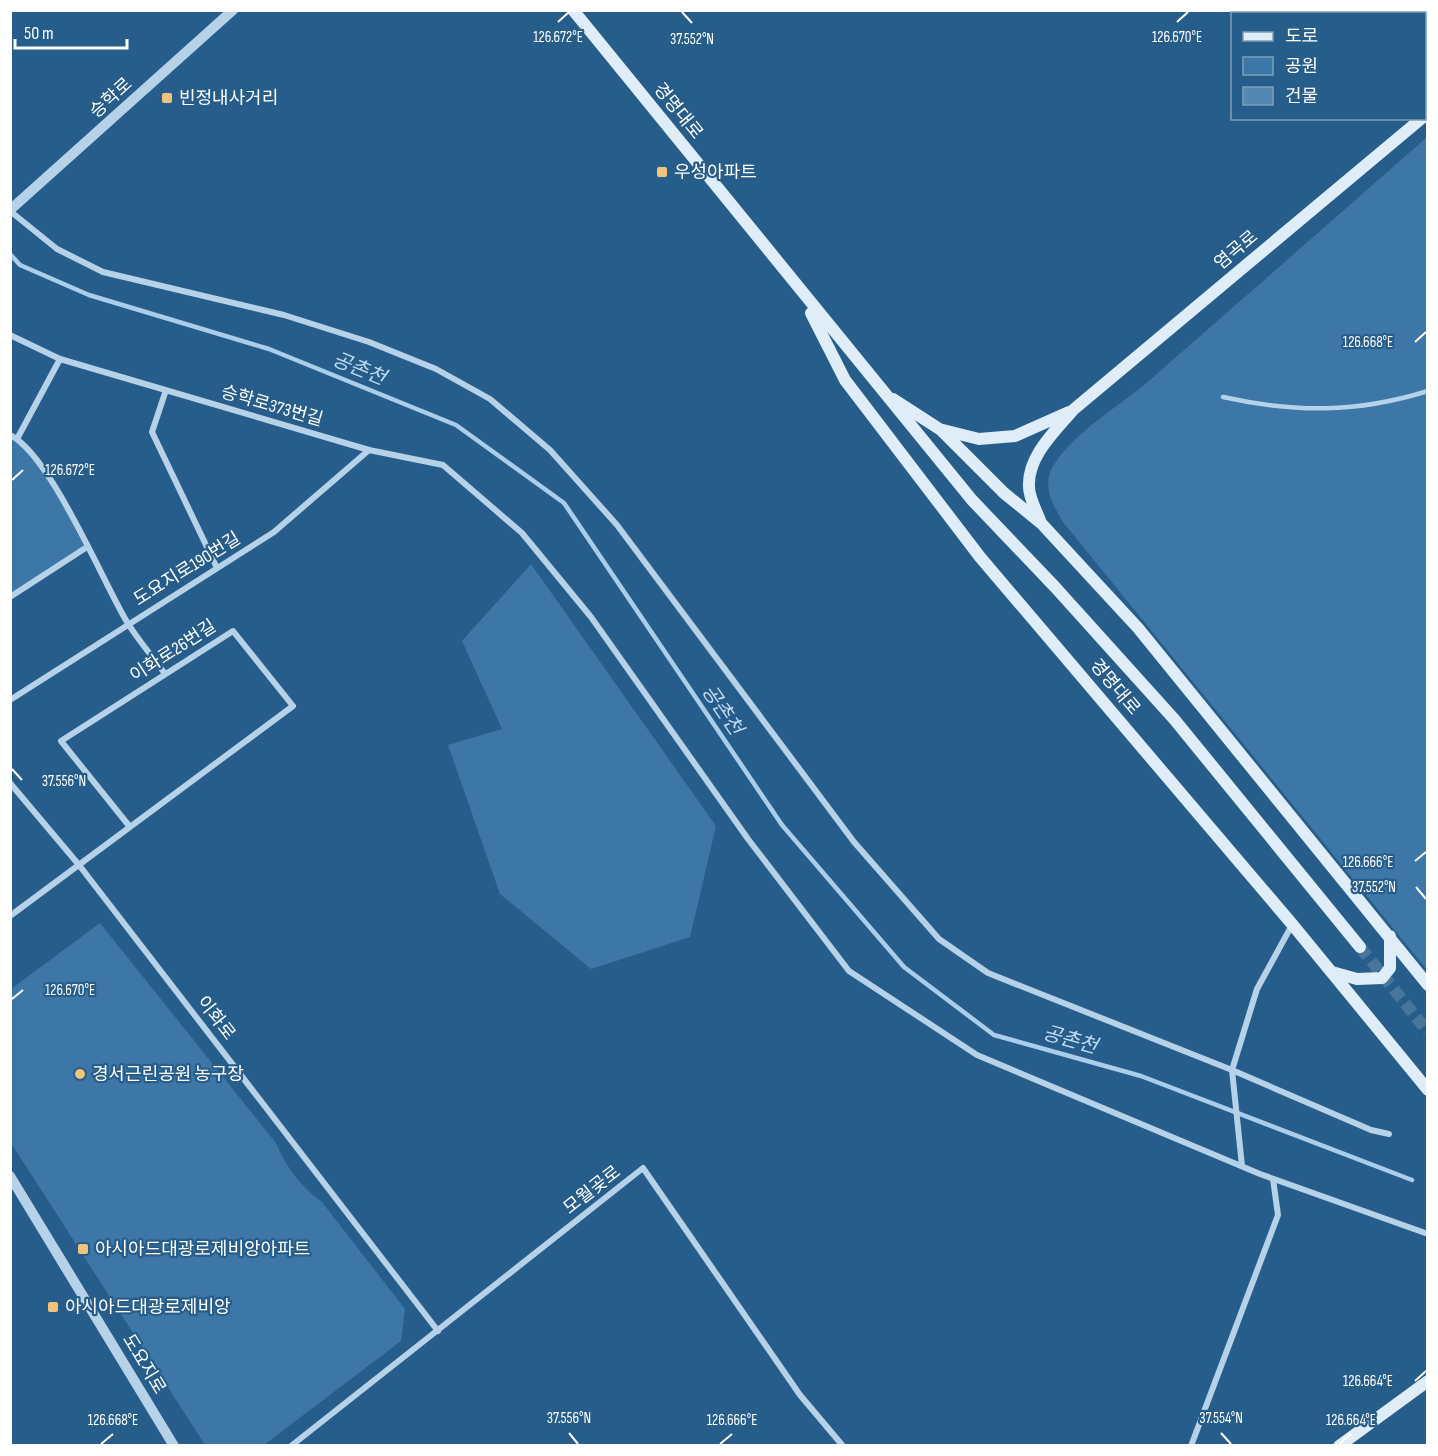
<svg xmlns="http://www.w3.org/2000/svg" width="1438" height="1456" viewBox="0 0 1438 1456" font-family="'Sofia Sans Condensed','Noto Sans KR',sans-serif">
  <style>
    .green { fill: #3c77a7 }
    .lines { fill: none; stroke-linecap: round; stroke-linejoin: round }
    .stream { stroke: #aaceea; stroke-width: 4.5 }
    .building { fill: #5488b3; stroke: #d9eaf7; stroke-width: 1.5 }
    .secondary-tunnel { stroke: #47759c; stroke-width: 12; stroke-dasharray: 12 6; stroke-linecap: butt }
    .service { stroke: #b5d2e9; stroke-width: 4.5 }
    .minor { stroke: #b5d2e9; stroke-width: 6 }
    .tertiary { stroke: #b5d2e9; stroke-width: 10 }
    .secondary { stroke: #dfedf8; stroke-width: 12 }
    .ticks { fill: none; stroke: #fff; stroke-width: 2 }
    .poi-dot { fill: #f2c37b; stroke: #275d8a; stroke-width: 2 }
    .labels { text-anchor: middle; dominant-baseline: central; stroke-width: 4.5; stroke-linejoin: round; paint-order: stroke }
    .street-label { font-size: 18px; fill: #fff; stroke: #275d8a }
    .poi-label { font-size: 18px; fill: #fff; stroke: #275d8a; text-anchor: start }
    .water-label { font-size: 20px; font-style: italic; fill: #c1dcf1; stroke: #275d8a }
    .ticks-label { font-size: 15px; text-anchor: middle; fill: #fff; stroke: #275d8a; stroke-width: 4.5; stroke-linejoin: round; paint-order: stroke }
  </style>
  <rect width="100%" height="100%" fill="#275d8a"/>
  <!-- green -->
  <path class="green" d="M1427 137V970L1063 522C1051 502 1041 484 1055 463 1076 431 1121 405 1150 380 1243 299 1335 218 1427 137Z
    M10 438C43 454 67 515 84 546L10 594Z
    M531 564 716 826 690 937 591 969 500 894 448 745 502 729 462 641Z
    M100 923 276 1143C285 1166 302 1188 322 1202L405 1309 401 1341 264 1445H205L11 1143V989Z"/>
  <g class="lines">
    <!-- stream -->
    <path class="stream" d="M10 254 20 265 89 295 269 349 456 425 564 503 782 825 904 967 994 1035 1141 1076 1412 1180"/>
  </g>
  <!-- building -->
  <path class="building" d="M1380 10H1414L1417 14H1383Z
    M1427 24H1428V59L1424 56V26Z"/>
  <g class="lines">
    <!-- secondary-tunnel -->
    <path class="secondary-tunnel" d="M1360 947 1428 1032"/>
    <!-- service -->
    <path class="service" d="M1223 397C1295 413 1357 413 1428 391"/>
    <!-- minor -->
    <path class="minor" d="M1249 10 1255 14
      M1351 14 1355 10
      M1424 107 1428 109
      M10 211 57 249 103 272 284 315 369 342 436 369 490 399 550 450 617 525 854 842 939 939 988 973 1232 1070 1371 1130 1389 1134
      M10 335 60 359 369 450 443 465 522 533 591 617 748 839 849 971 977 1055 1260 1174 1428 1234
      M166 390 152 432 217 568
      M10 435C50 454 102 580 127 622 138 640 153 657 165 674
      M17 439 60 359
      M10 597 87 547
      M10 700 274 532 369 450
      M10 783 79 865 438 1331
      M10 916C105 846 199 776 293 706L233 631 61 741 130 827
      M1242 1166 1232 1070 1257 989 1292 925
      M291 1446 643 1168 800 1395 843 1446
      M1191 1446 1278 1215 1273 1179"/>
    <!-- tertiary -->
    <path class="tertiary" d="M10 210 233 10
      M10 1176 174 1446"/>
    <!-- secondary -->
    <path class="secondary" d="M573 10 972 500 1055 587 1174 719 1360 947
      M811 313 845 380 980 557 1292 924 1428 1090
      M893 399 941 430 1004 493 1041 523 1138 628 1428 985
      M943 430 979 439 1015 436 1069 412
      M1041 523C1037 512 1029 498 1029 487 1027 457 1055 431 1073 410L1422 118
      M1332 972 1357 979 1382 978 1390 968V936
      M1339 1446 1428 1381"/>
  </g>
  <!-- ticks -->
  <path class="ticks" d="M682 12 692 23M558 22 569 12M1177 22 1188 12M1415 342 1426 332M12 480 23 470M12 769 22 780M1415 861 1426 852M1416 887 1426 899M12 999 23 990M1415 1381 1426 1371M569 1433 578 1444M1221 1433 1231 1444M101 1444 113 1434M720 1444 732 1434M1339 1444 1351 1434"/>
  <!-- markers -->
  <g class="poi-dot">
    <rect x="161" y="92" width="12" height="12" rx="3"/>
    <rect x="656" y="166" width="12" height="12" rx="3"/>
    <circle cx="80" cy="1074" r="6"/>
    <rect x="77" y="1243" width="12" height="12" rx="3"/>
    <rect x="47" y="1301" width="12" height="12" rx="3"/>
  </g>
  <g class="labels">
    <!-- street labels -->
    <g class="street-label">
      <text transform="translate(111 98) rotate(-42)">승학로</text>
      <text transform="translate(678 111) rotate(51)">경명대로</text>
      <text transform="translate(1236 250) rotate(-40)">염곡로</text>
      <text transform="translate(272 406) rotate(16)">승학로373번길</text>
      <text transform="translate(187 569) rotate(-32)">도요지로190번길</text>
      <text transform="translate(173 651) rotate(-33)">이화로26번길</text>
      <text transform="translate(1115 687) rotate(50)">경명대로</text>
      <text transform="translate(216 1018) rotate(52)">이화로</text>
      <text transform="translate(592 1190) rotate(-38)">모월곶로</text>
      <text transform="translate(144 1364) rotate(59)">도요지로</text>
    </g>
    <!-- poi labels -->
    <g class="poi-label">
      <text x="179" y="98">빈정내사거리</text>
      <text x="674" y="172">우성아파트</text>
      <text x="92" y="1074">경서근린공원 농구장</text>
      <text x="95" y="1249">아시아드대광로제비앙아파트</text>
      <text x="65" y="1307">아시아드대광로제비앙</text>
    </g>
    <!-- water labels -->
    <g class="water-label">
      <text transform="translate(359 369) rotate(22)">공촌천</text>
      <text transform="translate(722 710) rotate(56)">공촌천</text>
      <text transform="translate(1070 1040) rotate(16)">공촌천</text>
    </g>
  </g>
  <g class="ticks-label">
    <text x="558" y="42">126.672°E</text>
    <text x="1177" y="42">126.670°E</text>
    <text x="692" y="44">37.552°N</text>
    <text x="1368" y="347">126.668°E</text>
    <text x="70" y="475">126.672°E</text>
    <text x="64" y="786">37.556°N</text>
    <text x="1368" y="867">126.666°E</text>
    <text x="1374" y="892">37.552°N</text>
    <text x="70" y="995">126.670°E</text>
    <text x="1368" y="1386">126.664°E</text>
    <text x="569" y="1423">37.556°N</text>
    <text x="1221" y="1423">37.554°N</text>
    <text x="113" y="1425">126.668°E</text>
    <text x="732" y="1425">126.666°E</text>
    <text x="1351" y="1425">126.664°E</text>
  </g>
  <!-- border -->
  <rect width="1438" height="1456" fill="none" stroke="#ffffff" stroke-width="24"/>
  <!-- legend -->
  <rect x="1231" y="12" width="195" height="108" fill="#275d8a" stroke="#7d9eb9" stroke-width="1.5"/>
  <rect x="1243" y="32" width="30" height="9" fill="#dfedf8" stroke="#7d9eb9" stroke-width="1.5"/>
  <text x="1285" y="42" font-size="18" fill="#ffffff">도로</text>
  <rect x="1243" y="57" width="30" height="18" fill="#3c77a7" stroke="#7d9eb9" stroke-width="1.5"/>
  <text x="1285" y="72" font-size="18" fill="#ffffff">공원</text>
  <rect x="1243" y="87" width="30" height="18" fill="#5488b3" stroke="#7d9eb9" stroke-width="1.5"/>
  <text x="1285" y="102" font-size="18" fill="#ffffff">건물</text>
  <!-- scale -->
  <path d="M15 39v9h112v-9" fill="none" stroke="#ffffff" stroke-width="3"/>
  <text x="24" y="39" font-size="18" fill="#ffffff" stroke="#275d8a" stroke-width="4.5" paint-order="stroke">50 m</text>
</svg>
